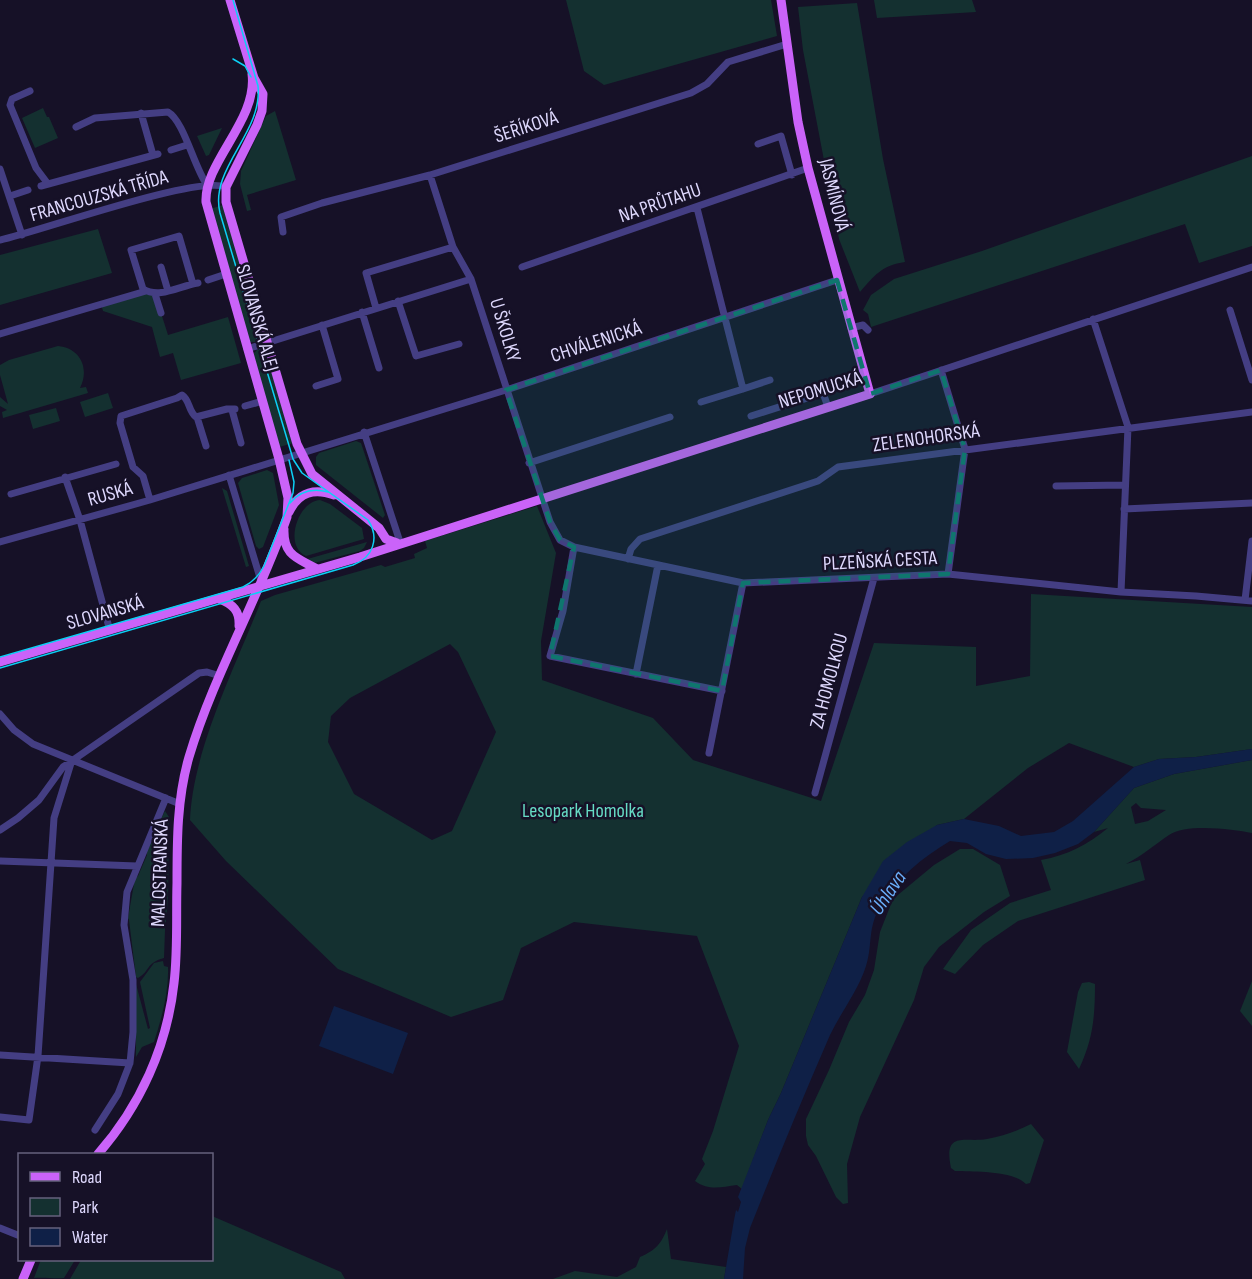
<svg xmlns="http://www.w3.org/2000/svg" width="1252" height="1279" viewBox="0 0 1252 1279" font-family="'Sofia Sans Condensed',sans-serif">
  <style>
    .green { fill: #143030; fill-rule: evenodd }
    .water { fill: #0f2047 }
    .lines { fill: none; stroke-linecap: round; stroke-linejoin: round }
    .minor { stroke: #443e83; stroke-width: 7 }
    .major { stroke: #ca63f9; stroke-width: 9 }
    .tram { stroke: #0cd0f5; stroke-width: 1.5 }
    .marked { fill: #0f766e; fill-opacity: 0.2; stroke: #0f766e; stroke-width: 4.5; stroke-dasharray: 12 8; stroke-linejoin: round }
    .labels { text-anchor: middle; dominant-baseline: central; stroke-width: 5; stroke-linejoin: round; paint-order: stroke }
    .street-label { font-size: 20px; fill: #ded8fd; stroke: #161127 }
    .park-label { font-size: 20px; fill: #66dbc5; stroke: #161127 }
    .water-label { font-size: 21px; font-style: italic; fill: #6aaef9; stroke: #161127 }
  </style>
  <rect width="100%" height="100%" fill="#161127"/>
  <!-- green -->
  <path class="green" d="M566 0H771L777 36 604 85 584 71Z
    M874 0H972L976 12 877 18Z
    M857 3 883 159 905 262C882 265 874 276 860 292L839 239 803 50 798 7Z
    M43 108 47 117H49L58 138 35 148 22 118Z
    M275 111 296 180 247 195 251 210 247 211 240 184 241 171 266 116Z
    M222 128 209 155 206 156 197 136Z
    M1252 156V246L1199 263 1185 224 871 327 868 314 863 310 871 295 894 279 982 251Z
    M223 205 261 332V339L257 342H249L210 209Z
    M98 229 112 273 0 305V255Z
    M146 291 155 294 168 335 228 317 241 363 181 380 173 353 160 357 152 327 103 311 101 304Z
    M58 346C80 348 90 368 80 388L86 387 88 393 3 418 2 412 7 410 0 406V397L8 404 0 375V365L9 360Z
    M263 349 267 351 294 443 279 447 253 354 257 350Z
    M108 393 113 408 85 417 80 402Z
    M56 408 60 421 33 429 29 415Z
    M356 441 361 443 385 515 383 518 316 465V457L319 453Z
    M267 470 273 473 279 505 263 547 259 549 256 546 238 483 242 478Z
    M222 488 227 491 249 566 246 567Z
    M320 500 330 504 362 528 364 539 306 556C283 546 298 501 320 500Z
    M537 506 556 553 541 641 542 680 653 718 693 760 821 801 874 643 976 647V686L1030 676 1031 594 1252 607V749L1196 757 1159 759 1134 767 1069 743 1028 768 964 819 937 825 862 897 781 1093 768 1120 742 1189 737 1185C721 1187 709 1191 695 1181L705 1164 702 1159 713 1131 739 1046 697 936 574 922 521 948 503 1000 451 1017 338 969 226 861 190 820C193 749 235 668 261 601L275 595 381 565 385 567 415 558 414 554 427 548 425 541ZM450 644 458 652 496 732 452 831 432 840 354 794 328 742 331 716 350 698Z
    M367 542 364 548 360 551 314 563 304 560Z
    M1252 760V833C1233 829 1186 823 1169 835 1154 845 1142 856 1126 864L1140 860 1145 880 1018 921 983 945 955 974 943 969 971 930 1010 903 1051 890 1041 860C1068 855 1087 845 1108 828L1094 832 1134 788 1174 774ZM1136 803 1141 808 1166 810 1148 821 1135 824 1131 807Z
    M165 811 169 817 168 901 165 930 164 958C145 963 150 972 138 978L136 977 129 920 128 918 135 878 138 876 147 855V850L152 842 151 839 157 830 156 827Z
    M960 849H973L1000 865 1010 896 984 912 939 947 924 967 914 1000 860 1117 847 1164 848 1203 843 1204 836 1197 816 1156 808 1145 806 1136V1119L829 1070 849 1022 865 995 874 970 880 932 893 899 934 865Z
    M163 961 164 966 168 967C169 992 162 1017 154 1042L142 1047 136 1057V984L148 1029 150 1028 140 982 154 963Z
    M1252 981V1026L1240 1011Z
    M1089 982 1095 984C1095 1017 1093 1039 1079 1069L1067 1052 1078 992 1082 983Z
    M1031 1124 1044 1140 1030 1183 1026 1184C1012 1170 974 1172 955 1171L951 1168C943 1130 965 1143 987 1139 1003 1136 1017 1131 1031 1124Z
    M212 1216 341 1272 345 1279H70L81 1260H212Z
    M667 1229 671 1259 726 1267 724 1279H553L575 1271 617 1277 636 1267 640 1257C656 1250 661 1244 667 1229Z
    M44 1260H75L64 1278C55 1279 44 1277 34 1278L40 1262Z"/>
  <!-- water -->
  <path class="water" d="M1252 749V760L1174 774 1134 788 1094 832 1078 844 1055 853 1033 858 1006 859 986 854 967 843 950 841C922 858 898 877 881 905 867 928 873 944 866 966 858 991 841 1012 830 1035 802 1099 776 1163 750 1228L745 1248 743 1279H724L734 1220 736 1210 738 1212 741 1202 738 1197 768 1120 781 1093 862 897 883 861 907 842 937 825 964 819 999 826 1021 836 1054 832 1073 821 1134 767 1159 759 1196 757Z
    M334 1006 408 1033 393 1074 319 1046Z"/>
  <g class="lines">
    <!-- minor -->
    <path class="minor" d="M30 91 12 99 10 105 36 168 48 184
      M141 113 153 155
      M76 127 95 118 168 112C184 121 194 167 207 185
      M758 144 781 136 792 175
      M171 150 187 145
      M0 169 22 235
      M430 175 453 247 471 279 550 522 560 540 574 547 743 583 948 574 1121 592 1196 596 1252 601
      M41 186 158 154
      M10 196 28 190
      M697 208 743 389 770 380
      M283 232 281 217 322 203 430 175 691 93 707 84 728 62 787 44
      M0 240C41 231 196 175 226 187
      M161 267 168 291
      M522 267 808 168
      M208 280 226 274
      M193 284 179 236 131 250 143 289C160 299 179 286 198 283
      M155 294 161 313
      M398 301 416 356 459 344
      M376 308 366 273 453 247
      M1230 310 1252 380
      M362 312 379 368
      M1093 319 1128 427 1121 592
      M851 328 863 325 868 330
      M0 334 146 291
      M247 349 471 279
      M941 370 965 449 948 574
      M316 386 338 379 322 325
      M870 394 1252 267
      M701 402 743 389
      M245 406 263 401
      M232 410 241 443
      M751 416 823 393 828 407
      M197 417 206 446
      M364 432 400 542
      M529 463 670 417
      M229 475 261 581
      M65 477 80 520 110 631
      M1056 486 1125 485
      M11 494 116 464
      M150 500 143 476 133 467 120 423 121 416 177 398 182 395C190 400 188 411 196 417L227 409H235
      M1124 509 1252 503
      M0 542 150 500 506 390 837 280
      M574 547 563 611 550 656 722 691
      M628 559 631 549 640 539 806 485 818 481 838 467 1252 412
      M1245 600 1252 541
      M636 674 658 565
      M0 714 14 730 33 744 180 804
      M709 753 743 583
      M815 793 874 578
      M0 830 18 818 39 800 63 767 199 673 207 672 220 676
      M0 861 137 866
      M0 1055 130 1063
      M0 1117 29 1120 38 1056 54 818 72 760
      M95 1130 118 1094 130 1063 133 1032V980L124 925 127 892 166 798
      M0 1228 20 1236"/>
    <!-- major -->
    <path class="major" d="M230 0 254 78 263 94 262 111 257 125 226 187V202L297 444 312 474 379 528 386 539 397 543
      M289 512C299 492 314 488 334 495
      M284 529C283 556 298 558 317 569
      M219 599C233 604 240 611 239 626
      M0 662 360 557 870 394 808 168 798 122 781 0
      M98 1154C140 1106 167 1047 174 983 178 950 176 916 177 883 177 841 177 798 189 757 214 674 259 598 287 517L288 498 279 459 206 202C204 162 258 120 252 74
      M23 1279 31 1260"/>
    <!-- tram -->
    <path class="tram" d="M233 59 245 66 251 77
      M290 503C300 491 313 488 328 492
      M0 657 243 587C253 582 259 576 264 566L293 493 294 482 289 460
      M0 668 353 565C373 558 380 538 368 520L302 473 293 459 220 213C209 168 263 133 258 86L233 0"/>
  </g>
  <!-- marked area -->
  <path class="marked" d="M837 280 870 394 941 370 965 449 948 574 743 583 722 691 550 656 574 547 560 540 550 522 506 390Z"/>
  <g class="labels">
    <!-- street labels -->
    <g class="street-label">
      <text transform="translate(526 127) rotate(-18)">ŠEŘÍKOVÁ</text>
      <text transform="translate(834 195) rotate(76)">JASMÍNOVÁ</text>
      <text transform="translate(99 196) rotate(-16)">FRANCOUZSKÁ TŘÍDA</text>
      <text transform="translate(660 203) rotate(-19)">NA PRŮTAHU</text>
      <text transform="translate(257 318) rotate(74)">SLOVANSKÁ ALEJ</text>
      <text transform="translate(505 330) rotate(73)">U ŠKOLKY</text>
      <text transform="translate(596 342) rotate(-18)">CHVÁLENICKÁ</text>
      <text transform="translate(820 390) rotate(-17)">NEPOMUCKÁ</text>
      <text transform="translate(926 438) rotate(-8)">ZELENOHORSKÁ</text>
      <text transform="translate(110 494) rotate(-16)">RUSKÁ</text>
      <text transform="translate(880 561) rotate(-3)">PLZEŇSKÁ CESTA</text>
      <text transform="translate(105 613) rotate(-16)">SLOVANSKÁ</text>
      <text transform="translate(829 681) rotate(-75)">ZA HOMOLKOU</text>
      <text transform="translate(160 873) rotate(-88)">MALOSTRANSKÁ</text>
    </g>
    <!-- park labels -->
    <g class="park-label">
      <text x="583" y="811">Lesopark Homolka</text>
    </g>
    <!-- water labels -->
    <g class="water-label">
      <text transform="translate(888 893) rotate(-56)">Úhlava</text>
    </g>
  </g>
  <!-- legend -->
  <rect x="18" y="1153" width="195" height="108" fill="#161127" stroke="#66617d" stroke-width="1.5"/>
  <rect x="30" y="1172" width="30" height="9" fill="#ca63f9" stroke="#66617d" stroke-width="1.5"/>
  <text x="72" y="1183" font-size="18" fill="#ded8fd">Road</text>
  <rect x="30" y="1198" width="30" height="18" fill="#143030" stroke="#66617d" stroke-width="1.5"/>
  <text x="72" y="1213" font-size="18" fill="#ded8fd">Park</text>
  <rect x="30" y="1228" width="30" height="18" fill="#0f2047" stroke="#66617d" stroke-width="1.5"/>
  <text x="72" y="1243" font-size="18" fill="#ded8fd">Water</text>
</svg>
